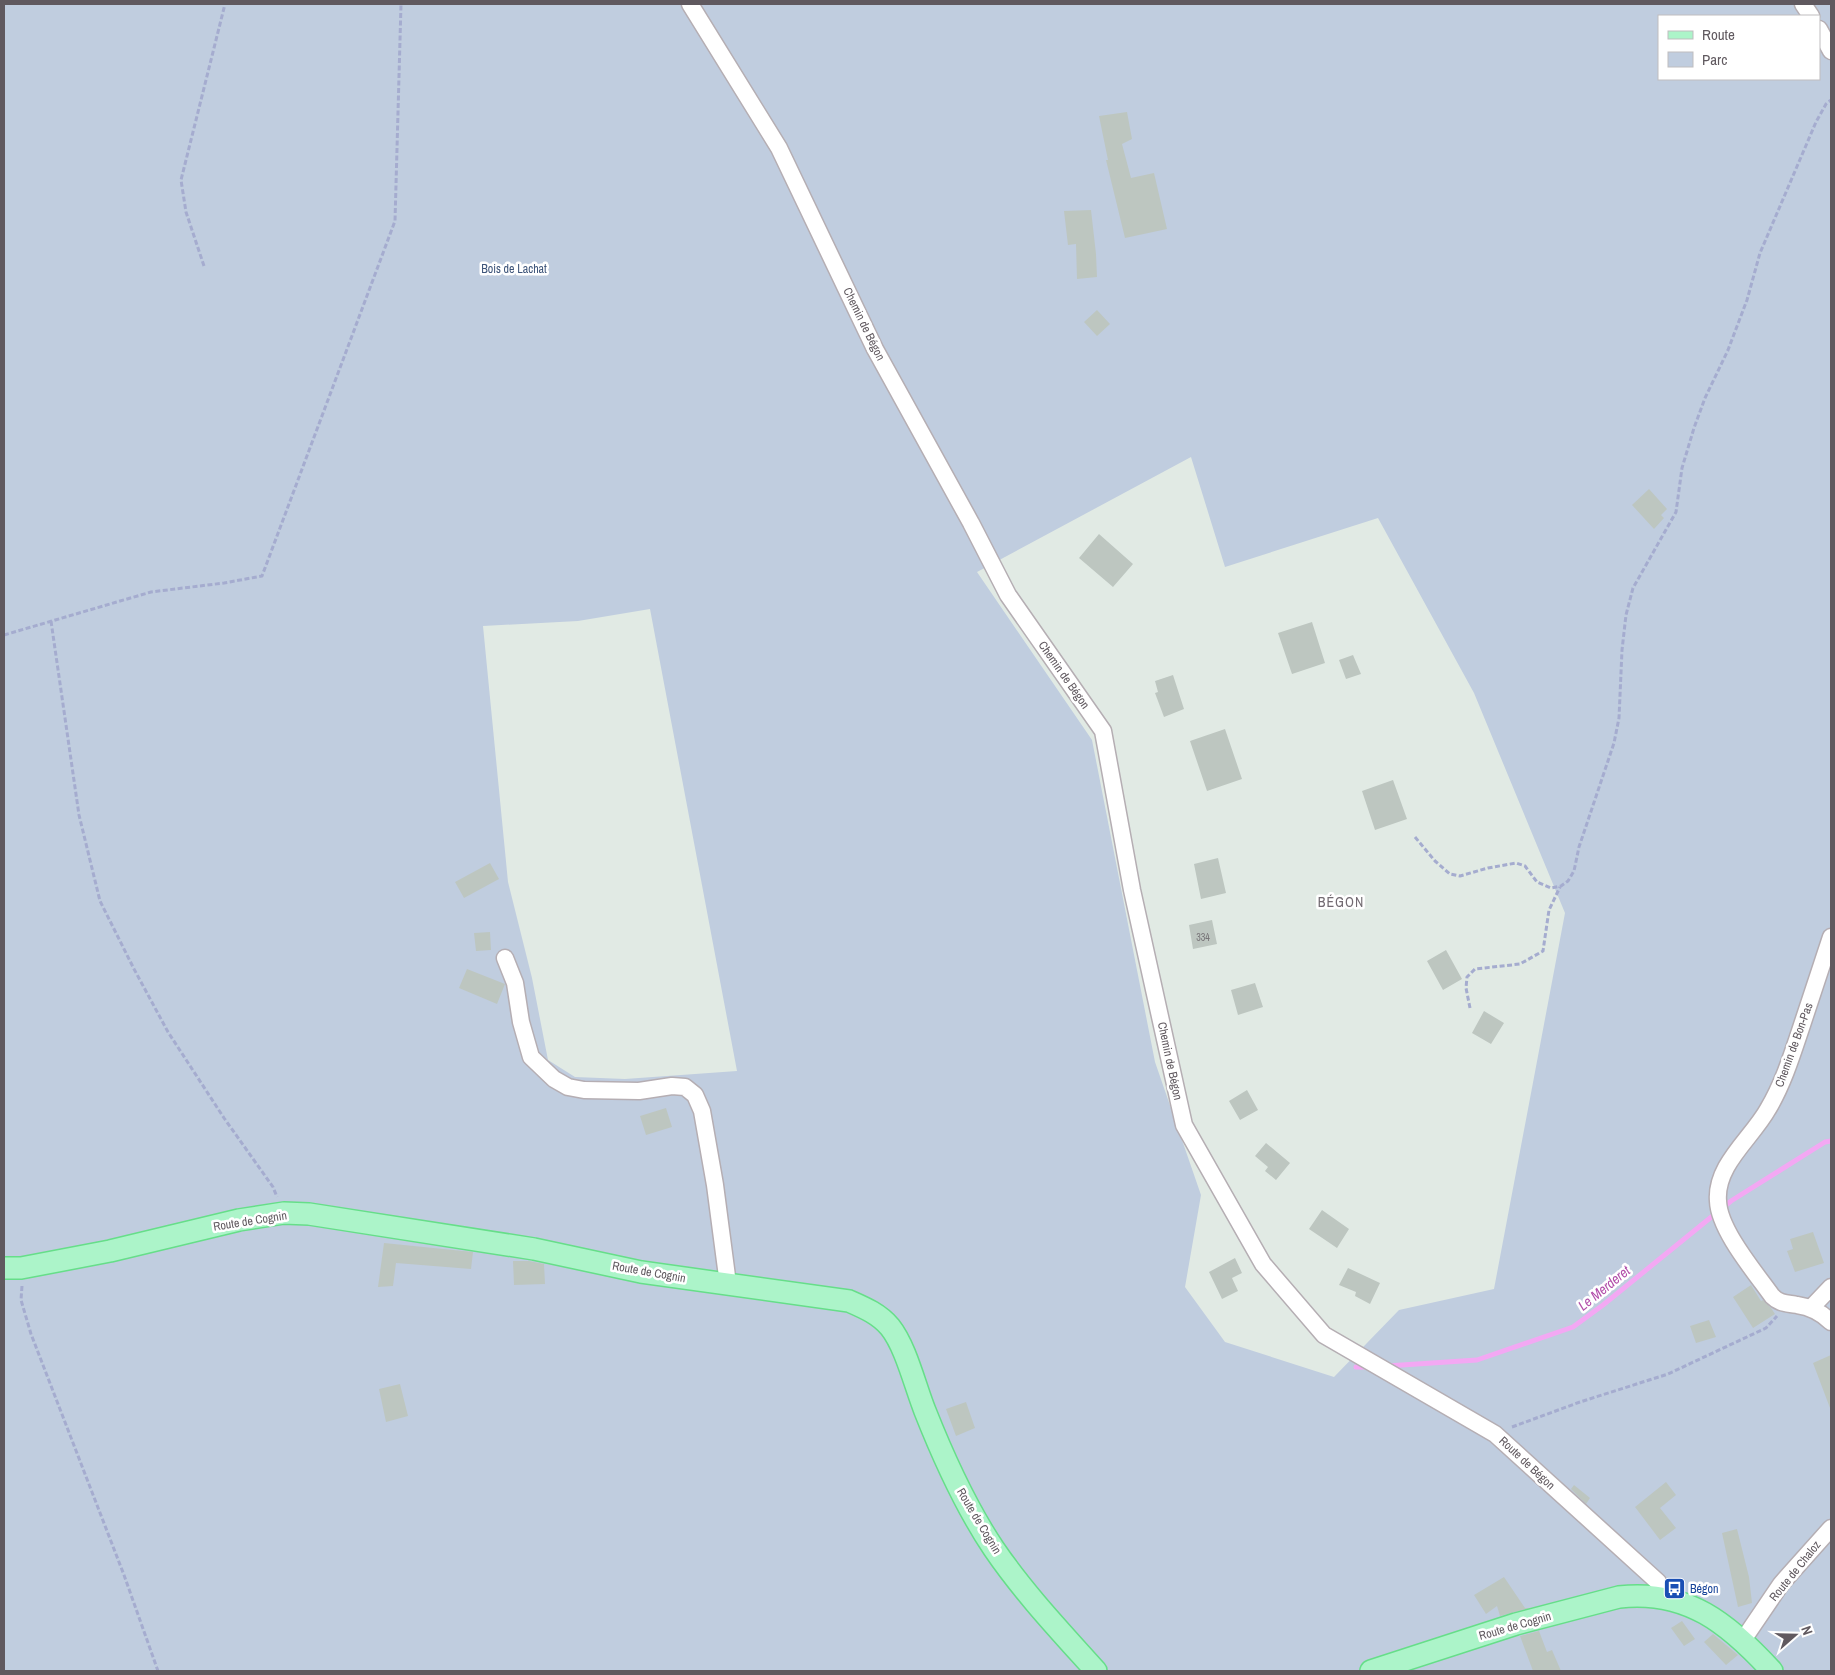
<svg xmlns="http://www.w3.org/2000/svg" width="1835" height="1675" viewBox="0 0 1835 1675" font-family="'Archivo Narrow',sans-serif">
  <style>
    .green { fill: #c0cddf; fill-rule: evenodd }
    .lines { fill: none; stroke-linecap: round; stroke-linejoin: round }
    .stream { stroke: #f3a8f3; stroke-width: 5 }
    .building { fill: #bdc6c0 }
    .minor-casing { stroke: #b5aeb3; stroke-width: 19 }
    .major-casing { stroke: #66de89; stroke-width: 24 }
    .path { stroke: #a5accf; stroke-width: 3; stroke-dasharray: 5 2.5; stroke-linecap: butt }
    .minor { stroke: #fff; stroke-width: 16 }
    .major { stroke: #acf4c9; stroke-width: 21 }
    .labels { text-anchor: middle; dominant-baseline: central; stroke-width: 5; stroke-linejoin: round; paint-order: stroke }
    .number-label { font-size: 10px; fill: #777477 }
    .park-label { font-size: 12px; fill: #3e557a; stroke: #fff }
    .street-label { font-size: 12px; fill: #60595f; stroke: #fff }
    .transit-label { font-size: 12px; fill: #164399; stroke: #fff; text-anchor: start }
    .neighbourhood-label { font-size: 14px; letter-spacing: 1px; fill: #726a71; stroke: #fff }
    .water-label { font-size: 14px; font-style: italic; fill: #b24faa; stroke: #fff }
  </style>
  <rect width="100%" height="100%" fill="#e1eae4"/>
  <!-- green -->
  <path class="green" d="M4 4H1831V1671H4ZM1659 16H1819V79H1659ZM1191 457 1225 567 1378 518 1474 693 1565 913 1494 1289 1399 1310 1334 1377 1225 1342 1185 1287 1201 1195 1155 1062 1092 740 977 572ZM650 609 737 1071 625 1079 575 1077 548 1060 532 978 508 882 483 626 578 621Z"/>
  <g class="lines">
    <!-- stream -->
    <path class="stream" d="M1387 1366 1477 1360 1573 1327 1603 1305 1731 1201 1825 1142 1831 1141
      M1356 1367H1368"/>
  </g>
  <!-- building -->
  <path class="building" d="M1127 112 1132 139 1122 144 1131 178 1154 173 1167 229 1125 238 1106 160H1108L1099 116Z
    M1091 210 1096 254 1097 277 1077 279 1076 244 1068 245 1064 211Z
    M1097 310 1110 324 1097 336 1084 322Z
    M1649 489 1667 509 1661 515 1664 518 1654 529 1632 505Z
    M1099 534 1133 564 1113 587 1079 558Z
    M1312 622 1325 663 1292 674 1278 633Z
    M1353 655 1361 674 1346 679 1339 660Z
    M1173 675 1184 709 1164 717 1155 693 1158 692 1155 681Z
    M1225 729 1242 779 1207 791 1190 741Z
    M1393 780 1407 819 1375 830 1362 791Z
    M1218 858 1226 893 1201 899 1194 864Z
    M490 863 499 879 464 898 455 882Z
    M1212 920 1217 944 1193 949 1189 925Z
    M490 932 491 950 476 951 474 933Z
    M1446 950 1462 979 1443 990 1427 961Z
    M467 969 505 984 497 1004 459 988Z
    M1255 983 1263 1007 1238 1015 1231 990Z
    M1484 1011 1504 1023 1491 1044 1472 1033Z
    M1247 1090 1258 1110 1240 1120 1229 1101Z
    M666 1108 672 1127 646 1135 640 1116Z
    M1266 1143 1290 1163 1276 1180 1265 1171 1268 1167 1255 1156Z
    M1322 1210 1349 1229 1337 1248 1309 1229Z
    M1813 1232 1824 1263 1795 1272 1787 1251 1793 1249 1790 1239Z
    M384 1243 473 1252 471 1269 396 1263 393 1286 378 1287Z
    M1235 1258 1242 1273 1232 1278 1238 1291 1222 1299 1209 1272Z
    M513 1261H529L544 1264 545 1284 514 1285Z
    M1348 1268 1380 1283 1370 1304 1355 1296 1356 1292 1339 1285Z
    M1751 1285 1761 1301 1763 1300 1771 1308 1775 1314 1753 1328 1733 1297Z
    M1709 1320 1716 1337 1696 1343 1690 1326Z
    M1831 1355V1408H1830L1813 1363Z
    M400 1384 408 1416 386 1422 379 1389Z
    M966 1402 975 1428 956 1436 946 1409Z
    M1666 1482 1676 1495 1660 1508 1676 1528 1660 1540 1635 1507Z
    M1574 1485 1590 1498 1586 1504 1571 1489Z
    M1737 1529 1749 1577 1752 1603 1738 1607 1722 1533Z
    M1504 1577 1525 1608H1530L1500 1616 1497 1606 1486 1614 1474 1595Z
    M1682 1621 1695 1639 1684 1646 1671 1628Z
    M1539 1631 1547 1652 1552 1650 1561 1671H1533L1520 1636Z
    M1713 1634 1738 1655 1726 1665 1704 1642Z"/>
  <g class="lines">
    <defs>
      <path id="minor" d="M690 4 779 148 875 349 971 523 1008 595 1103 731 1132 890 1184 1125 1263 1264 1324 1335 1495 1434 1658 1582 1663 1598
        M1803 4 1811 16
        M1819 29 1831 51
        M1831 937C1821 967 1811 997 1801 1028 1792 1055 1783 1084 1768 1109 1752 1138 1715 1165 1718 1201 1719 1230 1755 1272 1772 1296 1780 1304 1786 1303 1797 1305 1811 1307 1821 1312 1831 1322
        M505 958 515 983 521 1022 531 1057 554 1079 568 1087 584 1090 639 1091 672 1086 685 1087 695 1095 702 1111 715 1185 728 1284
        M1811 1308 1831 1287
        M1743 1640 1781 1584 1831 1528"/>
      <path id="major" d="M4 1268H21L110 1251 239 1220 284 1213 309 1214 534 1249 641 1272 849 1301C865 1308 879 1314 890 1327 906 1347 915 1386 925 1411 944 1459 965 1506 994 1549 1024 1593 1061 1632 1096 1671
        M1371 1671 1516 1624 1619 1597C1687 1589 1729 1624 1772 1671"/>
    </defs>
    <!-- minor casing -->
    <use href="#minor" class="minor-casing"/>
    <!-- major casing -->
    <use href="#major" class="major-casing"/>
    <!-- path -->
    <path class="path" d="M204 266 186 212 181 180 225 4
      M51 621 79 815 100 901 134 969 168 1032 224 1118 273 1187 277 1197
      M4 635 151 592 224 583 262 576 395 221 401 4
      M1415 837 1435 861 1450 874 1460 876 1488 868 1516 863 1525 866 1537 882 1551 888 1561 886 1568 881 1574 871 1579 847 1614 743 1619 718 1622 650 1626 615 1633 588 1676 512 1682 468 1694 428 1705 398 1728 350 1747 300 1760 253 1816 122 1826 104 1831 100
      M1470 1008 1466 988 1467 977 1475 969 1520 964 1543 951 1549 910 1560 887
      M22 1286 21 1300 31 1334 124 1575 158 1671
      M1512 1427 1580 1402 1668 1374 1766 1328 1777 1316"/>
    <!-- minor -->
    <use href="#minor" class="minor"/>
    <!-- major -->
    <use href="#major" class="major"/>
  </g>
  <!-- icons -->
  <defs>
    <symbol id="bus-square" viewBox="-11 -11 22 22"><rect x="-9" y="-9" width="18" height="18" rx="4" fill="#1a4fb4" stroke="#fff"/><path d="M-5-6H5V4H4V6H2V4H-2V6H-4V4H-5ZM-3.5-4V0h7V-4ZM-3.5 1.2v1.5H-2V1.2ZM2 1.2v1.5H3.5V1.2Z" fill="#fff"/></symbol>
  </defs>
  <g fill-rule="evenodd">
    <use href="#bus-square" x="1662" y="1576" width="25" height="25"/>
  </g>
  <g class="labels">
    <!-- number labels -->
    <g class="number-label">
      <text x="1203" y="937">334</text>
    </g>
    <!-- park labels -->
    <g class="park-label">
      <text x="514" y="269">Bois de Lachat</text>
    </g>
    <!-- street labels -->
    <g class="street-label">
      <text transform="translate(864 324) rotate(64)">Chemin de Bégon</text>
      <text transform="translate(1064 675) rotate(55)">Chemin de Bégon</text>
      <text transform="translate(1794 1045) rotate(-70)">Chemin de Bon-Pas</text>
      <text transform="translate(1170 1061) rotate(78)">Chemin de Bégon</text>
      <text transform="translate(250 1221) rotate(-9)">Route de Cognin</text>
      <text transform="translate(649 1272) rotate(10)">Route de Cognin</text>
      <text transform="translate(1527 1463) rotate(43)">Route de Bégon</text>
      <text transform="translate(979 1521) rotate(59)">Route de Cognin</text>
      <text transform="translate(1795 1571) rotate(-51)">Route de Chaloz</text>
      <text transform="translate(1515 1626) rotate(-16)">Route de Cognin</text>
    </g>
    <!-- transit labels -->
    <g class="transit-label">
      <text x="1690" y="1589">Bégon</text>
    </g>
    <!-- neighbourhood labels -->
    <g class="neighbourhood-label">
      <text x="1341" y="902">BÉGON</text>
    </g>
    <!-- water labels -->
    <g class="water-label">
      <text transform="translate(1604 1288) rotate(-39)">Le Merderet</text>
    </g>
  </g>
  <!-- border -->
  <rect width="1835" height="1675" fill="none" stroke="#60595f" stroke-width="10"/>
  <!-- legend -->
  <rect x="1658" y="15" width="162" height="65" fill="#ffffff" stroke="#bfbdbf"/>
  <rect x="1668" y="31" width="25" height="8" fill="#acf4c9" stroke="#bfbdbf"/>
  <text x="1702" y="40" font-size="15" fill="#60595f">Route</text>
  <rect x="1668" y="52" width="25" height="15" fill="#c0cddf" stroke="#bfbdbf"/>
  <text x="1702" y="65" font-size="15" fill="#60595f">Parc</text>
  <!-- north arrow -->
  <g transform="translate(1795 1635) rotate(70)" stroke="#ffffff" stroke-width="4" paint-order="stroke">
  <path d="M0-4L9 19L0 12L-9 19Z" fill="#60595f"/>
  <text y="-8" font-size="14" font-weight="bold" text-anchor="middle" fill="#60595f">N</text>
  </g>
</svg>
